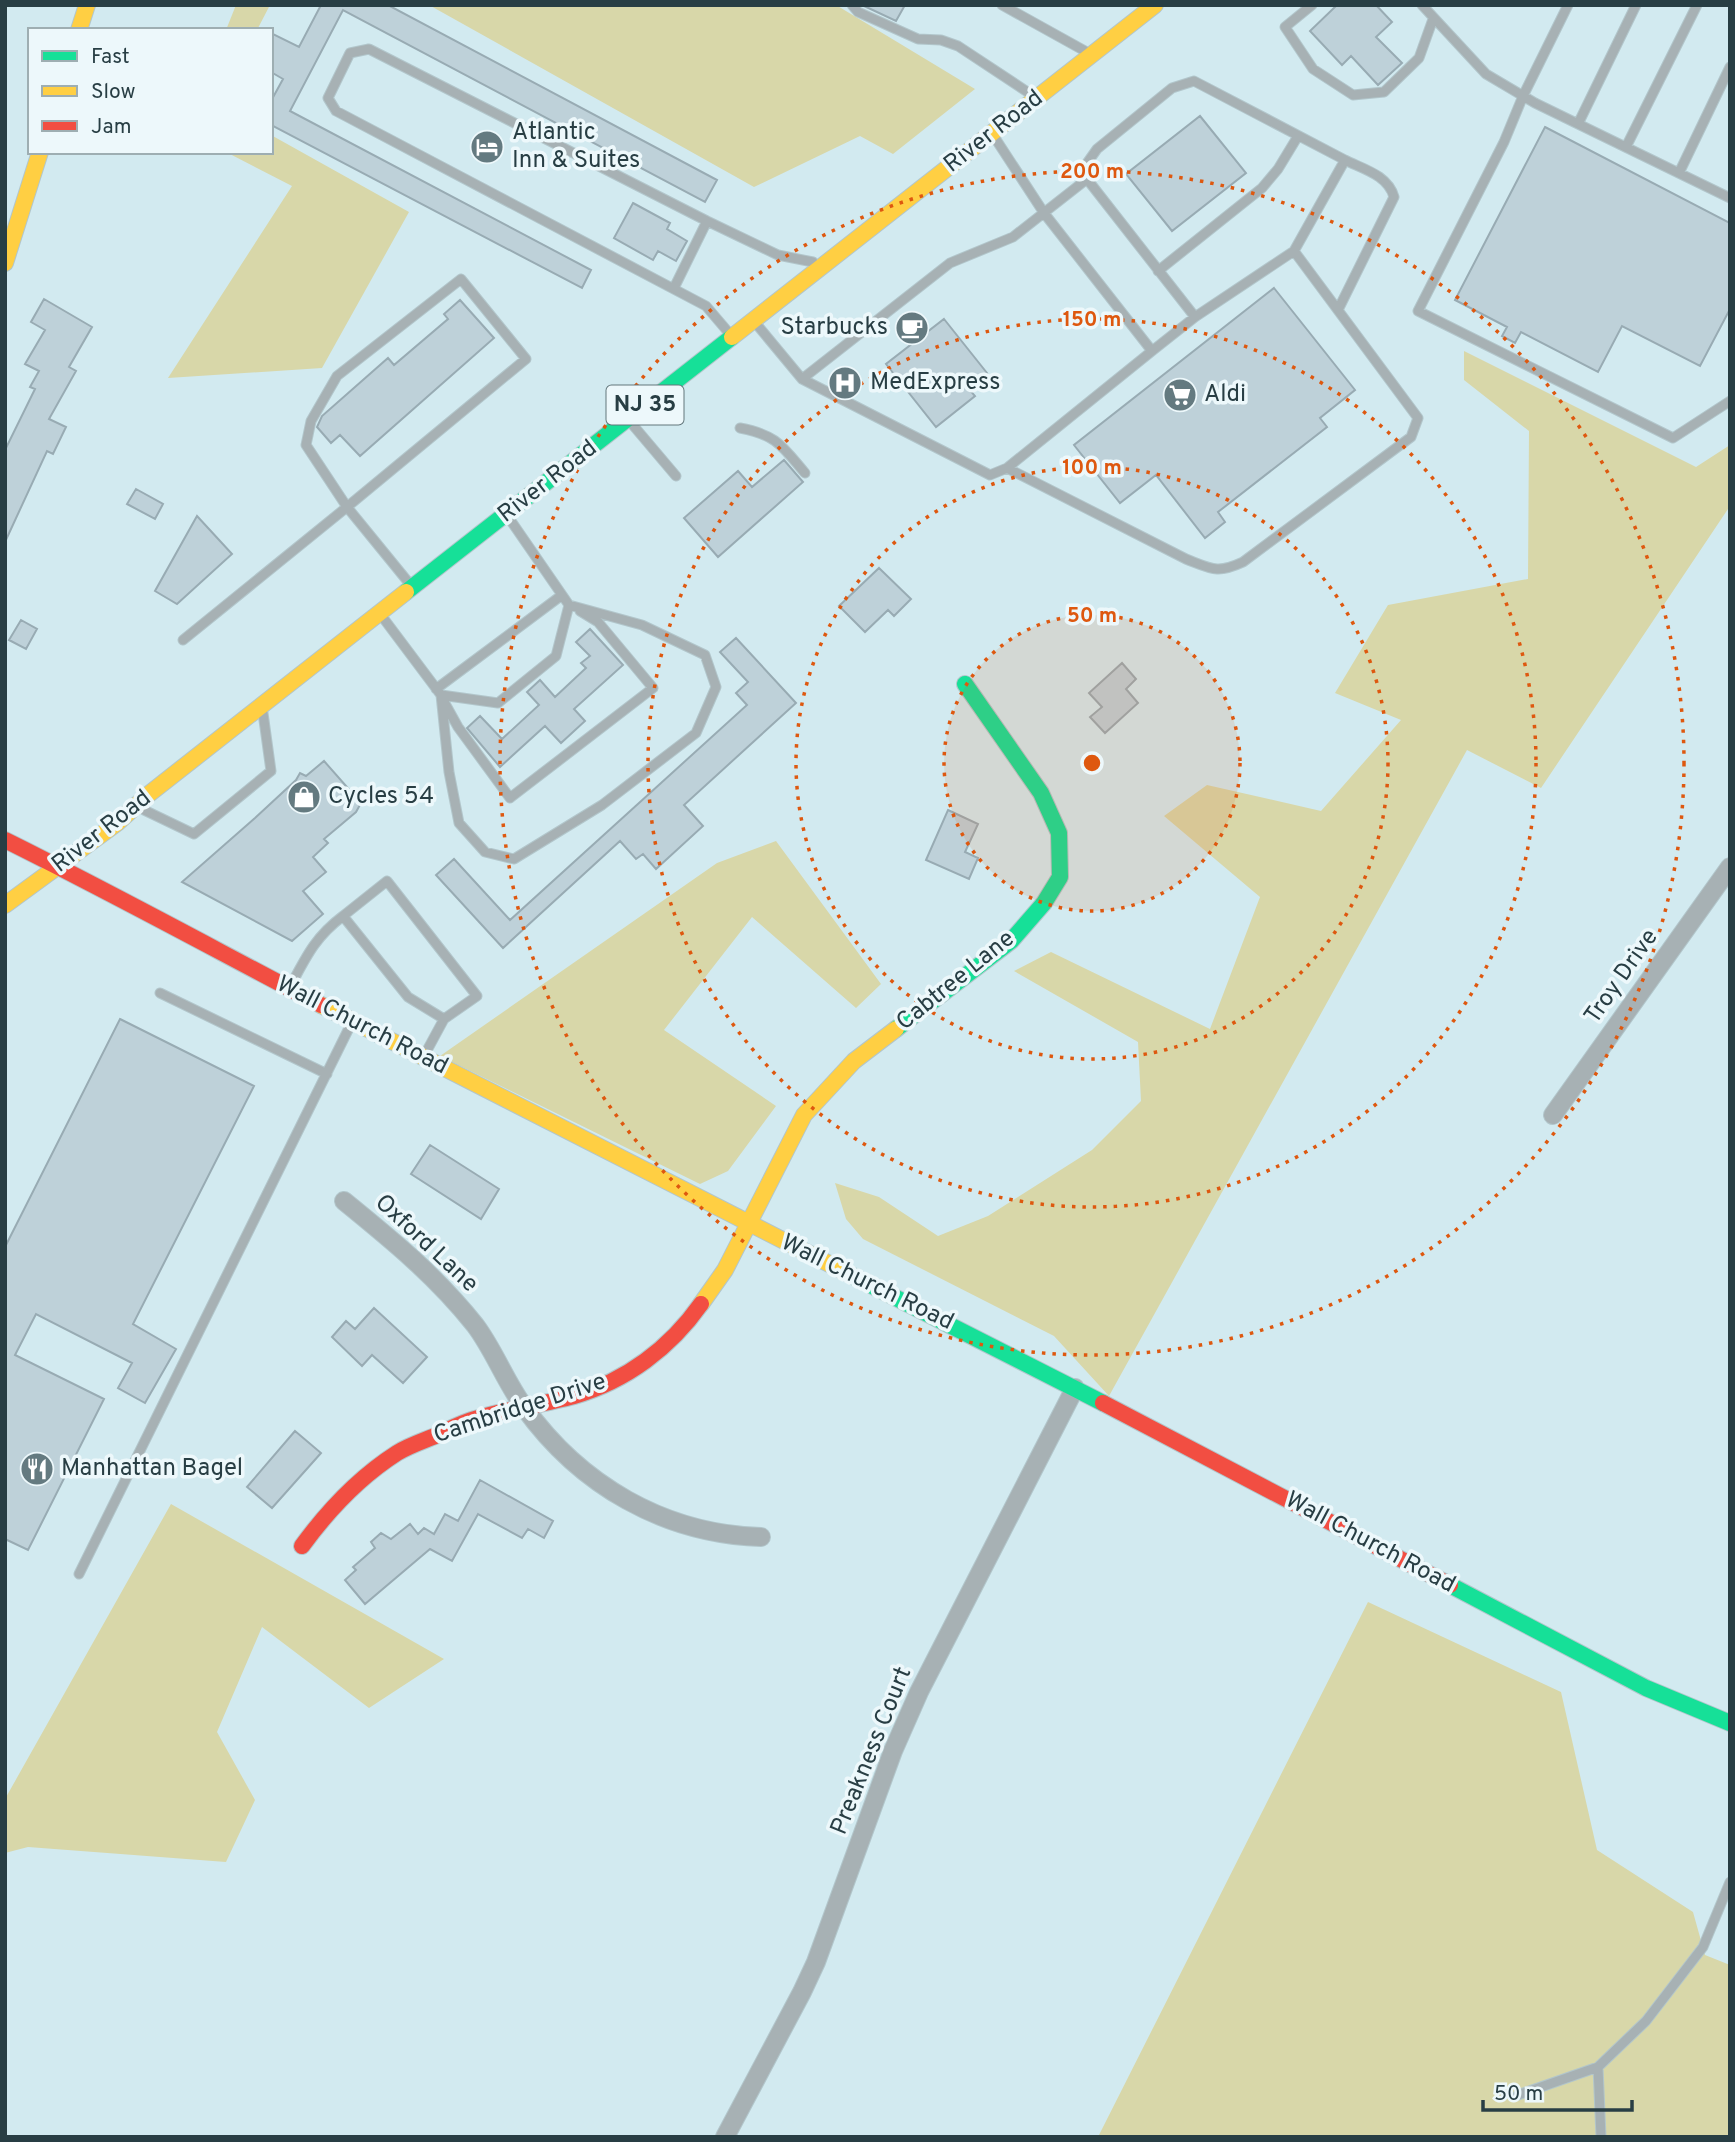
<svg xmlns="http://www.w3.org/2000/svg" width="1735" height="2142" viewBox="0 0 1735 2142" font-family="Overpass,sans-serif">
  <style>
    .green { fill: #d8d7a9 }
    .building { fill: #bed1d9; stroke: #98abb3; stroke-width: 2 }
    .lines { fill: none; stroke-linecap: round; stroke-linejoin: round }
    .lane-casing { stroke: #b2c6cb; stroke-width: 11 }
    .street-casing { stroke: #b2c6cb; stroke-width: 20 }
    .fast-casing { stroke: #b2c6cb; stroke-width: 18 }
    .slow-casing { stroke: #b2c6cb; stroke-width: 18 }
    .jam-casing { stroke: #b2c6cb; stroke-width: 18 }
    .lane { stroke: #a7b1b4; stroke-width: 9 }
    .street { stroke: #a7b1b4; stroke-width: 18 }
    .fast { stroke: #16e098; stroke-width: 16 }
    .slow { stroke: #ffcf43; stroke-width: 16 }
    .jam { stroke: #f24e42; stroke-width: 16 }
    .ring { fill: none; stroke: #de580f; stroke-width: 3.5; stroke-dasharray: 3.5 7 }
    .labels { text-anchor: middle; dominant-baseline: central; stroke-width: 7; stroke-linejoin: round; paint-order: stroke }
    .shield { fill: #edf8fb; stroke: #63767b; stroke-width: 2 }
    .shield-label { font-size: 23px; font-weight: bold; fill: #283e44 }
    .street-label { font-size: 24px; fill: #283e44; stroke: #edf8fb }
    .poi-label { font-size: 24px; fill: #283e44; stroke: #edf8fb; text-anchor: start }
    .centre { fill: #de580f; stroke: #edf8fb; stroke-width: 3.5 }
    .ring-label { font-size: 21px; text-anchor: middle; font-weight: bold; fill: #de580f; stroke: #edf8fb; stroke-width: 7; stroke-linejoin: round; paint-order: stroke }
  </style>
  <rect width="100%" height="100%" fill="#d2eaf0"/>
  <!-- green -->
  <path class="green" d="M236 5H270L257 30H226Z
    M429 5H836L975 89 893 154 860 136 754 187Z
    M271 135 409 212 322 368 168 378 292 186 226 152H271Z
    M1464 351 1696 467 1730 445V506L1541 788 1467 750 1109 1396 1054 1336 863 1239 846 1219 835 1183 879 1197 938 1236 988 1216 1092 1150 1141 1101 1138 1042 1014 971 1051 952 1210 1029 1260 897 1164 816 1207 785 1321 811 1401 720 1335 693 1388 605 1528 579 1529 431 1464 380Z
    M776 841 881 984 856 1008 752 917 664 1030 776 1106 728 1171 700 1184 440 1056 717 863Z
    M171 1504 444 1659 369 1708 262 1627 217 1732 255 1800 226 1862 28 1847 5 1853V1799Z
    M1368 1602 1561 1692 1597 1850 1693 1912 1705 1955 1730 1965V2137H1098Z"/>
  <!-- building -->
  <path class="building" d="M321 5H388L717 180 705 202 343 10 290 111 591 270 582 288 271 125V101L283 79 271 72V33L299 47Z
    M862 5H905L896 21Z
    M1337 5H1376L1392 22 1376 37 1402 63 1378 85 1351 56 1342 65 1310 31Z
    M1200 116 1246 173 1172 231 1126 174Z
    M1545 127 1730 223V309L1700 366 1622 326 1598 372 1521 332 1515 343 1502 336 1507 327 1455 300Z
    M633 203 670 223 667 229 687 241 676 261 658 251 653 260 614 238Z
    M1274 288 1355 390 1320 418 1327 427 1218 512 1225 522 1205 538 1156 475 1120 503 1074 445Z
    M44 299 92 327 69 367 76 371 49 419 66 427 53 454 47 451 5 542V450L35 389 30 387 39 371 25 364 45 330 31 322Z
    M460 300 494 338 360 456 340 435 331 443 317 427 322 416 388 358 394 365 448 319 444 314Z
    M944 319 987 373 968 388 975 396 936 427 886 364Z
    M784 460 803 482 718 557 684 518 738 471 752 487Z
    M136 489 163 504 155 519 127 504Z
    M197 516 232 554 177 604 155 591Z
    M879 568 911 599 894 616 888 610 865 632 839 606Z
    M21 620 37 629 26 649 9 640Z
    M590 629 623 665 574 709 585 721 561 743 545 726 500 767 467 728 480 716 502 739 539 705 527 692 540 680 555 697 586 668 581 663 590 656 576 642Z
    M736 638 796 703 684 805 703 826 656 869 643 854 636 859 620 841 503 948 436 875 454 859 510 920 747 705 736 693 748 682 720 652Z
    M1122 663 1136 679 1126 689 1138 703 1105 733 1090 717 1102 707 1089 693Z
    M324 761 361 803 356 812 324 839 328 843 313 857 326 872 303 891 323 914 292 941 182 882 255 818 296 780 300 773 306 776Z
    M948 810 978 824 965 852 978 858 969 879 926 860Z
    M120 1019 254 1086 133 1324 176 1349 145 1403 118 1388 132 1363 36 1314 15 1355 104 1399 28 1550 5 1539V1247Z
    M430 1145 499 1189 481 1219 411 1174Z
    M374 1308 427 1357 403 1383 372 1355 362 1366 332 1337 346 1321 355 1329Z
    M295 1431 321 1453 272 1508 247 1487Z
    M480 1480 553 1521 544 1538 528 1529 522 1538 478 1514 452 1561 430 1549 365 1604 345 1580 356 1570 353 1567 375 1548 371 1542 381 1533 391 1539 410 1524 418 1534 424 1528 434 1534 445 1514 458 1521Z"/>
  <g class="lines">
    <defs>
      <path id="lane" d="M852 5 858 12 918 39 941 40 958 46 1029 93
        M1002 5 1085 51
        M1312 5 1285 27 1313 69 1353 95 1384 92 1419 58 1433 19
        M1422 5 1486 74 1535 103 1730 198
        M1568 5 1523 96 1504 142 1418 311 1673 438 1730 401
        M1578 124 1636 5
        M1626 147 1697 5
        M1679 173 1730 67
        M1087 179 1195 317 1294 251
        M1158 271 1262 188 1278 169 1298 136
        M674 288 707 221
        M1338 310 1394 197C1388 175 1363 169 1345 160
        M758 326 802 379 990 475 1007 468 1152 351 1044 213 995 138
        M729 333 706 306 336 111 328 98 350 53 369 49 707 221 778 255 813 262
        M1152 351 1195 317
        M802 379 950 263 1013 237 1087 179 1085 166 1097 149 1172 88 1194 81 1345 160 1294 251 1418 418 1411 437 1243 562C1217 574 1212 569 1186 559L1007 468
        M632 424 676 476
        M740 428C777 435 782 446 805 473
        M384 619 441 695 498 703 556 656 569 605 509 518
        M183 640 347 507 306 445 311 421 337 376 461 279 526 359 347 507 409 583
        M436 689 562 595
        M441 695 449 772 459 823 485 852 514 859 602 805 696 733 716 687 705 655 642 625 569 605
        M443 700 458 727 510 798 653 688 598 622 580 611
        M144 810 194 834 271 771 263 713
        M290 987C306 957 315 937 343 916
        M160 993 327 1074
        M424 1056 444 1019 408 997 343 916 387 881 477 996 444 1019
        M79 1574 352 1022
        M1598 2067 1601 2137
        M1518 2095 1598 2067 1646 2021 1703 1947 1730 1882"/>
      <path id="street" d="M1553 1115 1730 867
        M344 1201C392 1240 436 1276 475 1325 494 1350 505 1381 524 1407 580 1485 664 1534 761 1537
        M725 2137 802 1992 816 1962 893 1751 919 1692 1075 1388"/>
      <path id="fast" d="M406 592 732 337
        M896 1029 1011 941 1044 903 1060 877 1059 833 1041 793 965 684
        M847 1273 1103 1403
        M1450 1585 1646 1688 1730 1723"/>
      <path id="slow" d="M79 30 87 5
        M5 263 40 152
        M732 337 1155 5
        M5 905 117 823 149 794 406 592
        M321 1005 847 1273
        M701 1304 725 1270 804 1115 854 1061 896 1029"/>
      <path id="jam" d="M5 840C112 893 216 950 321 1005
        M1103 1403 1450 1585
        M302 1546C329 1509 358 1478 397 1453 408 1446 423 1441 435 1436 448 1430 461 1423 475 1419 507 1409 541 1405 574 1396 626 1381 670 1348 701 1304"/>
    </defs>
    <!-- lane casing -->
    <use href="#lane" class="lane-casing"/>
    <!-- street casing -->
    <use href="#street" class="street-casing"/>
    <!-- fast casing -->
    <use href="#fast" class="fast-casing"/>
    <!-- slow casing -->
    <use href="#slow" class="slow-casing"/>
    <!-- jam casing -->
    <use href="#jam" class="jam-casing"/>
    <!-- lane -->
    <use href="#lane" class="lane"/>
    <!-- street -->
    <use href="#street" class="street"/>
    <!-- fast -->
    <use href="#fast" class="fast"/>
    <!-- slow -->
    <use href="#slow" class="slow"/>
    <!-- jam -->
    <use href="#jam" class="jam"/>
  </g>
  <!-- distance rings -->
  <circle cx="1092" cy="763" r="148" fill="#de580f" fill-opacity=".12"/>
  <g class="ring">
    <circle cx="1092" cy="763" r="148"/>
    <circle cx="1092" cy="763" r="296"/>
    <circle cx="1092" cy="763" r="444"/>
    <circle cx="1092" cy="763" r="592"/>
  </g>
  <!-- icons -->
  <defs>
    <symbol id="hotel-disc" viewBox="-11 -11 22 22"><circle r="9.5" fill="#647a80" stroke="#edf8fb"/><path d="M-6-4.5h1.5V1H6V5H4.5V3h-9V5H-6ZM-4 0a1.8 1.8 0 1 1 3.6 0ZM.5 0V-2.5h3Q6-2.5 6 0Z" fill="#fff"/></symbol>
    <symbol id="cafe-disc" viewBox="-11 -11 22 22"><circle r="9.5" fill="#647a80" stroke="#edf8fb"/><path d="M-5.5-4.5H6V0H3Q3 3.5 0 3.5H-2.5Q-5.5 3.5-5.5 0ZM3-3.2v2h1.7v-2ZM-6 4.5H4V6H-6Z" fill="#fff"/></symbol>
    <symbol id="hospital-disc" viewBox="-11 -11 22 22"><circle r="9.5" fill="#647a80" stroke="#edf8fb"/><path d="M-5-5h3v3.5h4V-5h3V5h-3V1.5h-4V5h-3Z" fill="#fff"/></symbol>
    <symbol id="supermarket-disc" viewBox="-11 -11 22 22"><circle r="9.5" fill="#647a80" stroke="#edf8fb"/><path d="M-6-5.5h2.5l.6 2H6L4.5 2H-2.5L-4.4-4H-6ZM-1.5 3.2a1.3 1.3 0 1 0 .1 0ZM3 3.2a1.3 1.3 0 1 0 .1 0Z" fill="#fff"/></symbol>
    <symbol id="shop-disc" viewBox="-11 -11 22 22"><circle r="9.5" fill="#647a80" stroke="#edf8fb"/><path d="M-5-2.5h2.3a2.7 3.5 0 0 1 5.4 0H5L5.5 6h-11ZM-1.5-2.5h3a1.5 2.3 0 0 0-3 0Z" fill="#fff"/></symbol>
    <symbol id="restaurant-disc" viewBox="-11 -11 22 22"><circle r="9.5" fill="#647a80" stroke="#edf8fb"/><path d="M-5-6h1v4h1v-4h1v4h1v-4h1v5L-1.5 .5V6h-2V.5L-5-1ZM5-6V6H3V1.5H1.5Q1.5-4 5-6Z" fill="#fff"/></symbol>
  </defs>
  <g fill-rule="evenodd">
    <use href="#hotel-disc" x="468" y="128" width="38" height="38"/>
    <use href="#cafe-disc" x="893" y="309" width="38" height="38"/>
    <use href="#hospital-disc" x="826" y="364" width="38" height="38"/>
    <use href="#supermarket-disc" x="1161" y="376" width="38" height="38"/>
    <use href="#shop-disc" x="285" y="778" width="38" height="38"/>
    <use href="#restaurant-disc" x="18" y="1450" width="38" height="38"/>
  </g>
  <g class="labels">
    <!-- shield labels -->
    <rect class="shield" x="606.5" y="385.5" width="77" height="39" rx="5"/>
    <g class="shield-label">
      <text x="645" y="405">NJ 35</text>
    </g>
    <!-- street labels -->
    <g class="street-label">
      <text transform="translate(994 132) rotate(-38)">River Road</text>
      <text transform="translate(548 482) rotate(-38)">River Road</text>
      <text transform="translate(102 832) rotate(-38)">River Road</text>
      <text transform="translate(1622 977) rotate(-55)">Troy Drive</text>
      <text transform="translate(956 981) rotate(-39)">Cabtree Lane</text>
      <text transform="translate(362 1026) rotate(27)">Wall Church Road</text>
      <text transform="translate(426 1244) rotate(43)">Oxford Lane</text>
      <text transform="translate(867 1283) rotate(26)">Wall Church Road</text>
      <text transform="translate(520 1409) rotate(-18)">Cambridge Drive</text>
      <text transform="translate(1370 1543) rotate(28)">Wall Church Road</text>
      <text transform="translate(872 1751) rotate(-68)">Preakness Court</text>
    </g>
    <!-- poi labels -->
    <g class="poi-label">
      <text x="512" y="133">Atlantic<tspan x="512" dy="28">Inn &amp; Suites</tspan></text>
      <text x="888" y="328" text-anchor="end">Starbucks</text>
      <text x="870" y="383">MedExpress</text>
      <text x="1204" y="395">Aldi</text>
      <text x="328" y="797">Cycles 54</text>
      <text x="61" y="1469">Manhattan Bagel</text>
    </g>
  </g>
  <circle cx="1092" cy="763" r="10" class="centre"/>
  <g class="ring-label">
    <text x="1092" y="178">200 m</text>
    <text x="1092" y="326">150 m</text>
    <text x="1092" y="474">100 m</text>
    <text x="1092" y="622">50 m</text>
  </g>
  <!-- border -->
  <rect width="1735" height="2142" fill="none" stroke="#283e44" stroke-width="14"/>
  <!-- legend -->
  <rect x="28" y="28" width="245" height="126" fill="#edf8fb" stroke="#9eaeb2" stroke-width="2"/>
  <rect x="42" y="51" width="35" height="10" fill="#16e098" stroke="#9eaeb2" stroke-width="2"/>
  <text x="91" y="63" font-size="21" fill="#283e44">Fast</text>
  <rect x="42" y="86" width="35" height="10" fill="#ffcf43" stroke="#9eaeb2" stroke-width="2"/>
  <text x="91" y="98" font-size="21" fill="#283e44">Slow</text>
  <rect x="42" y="121" width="35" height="10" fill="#f24e42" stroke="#9eaeb2" stroke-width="2"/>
  <text x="91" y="133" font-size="21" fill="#283e44">Jam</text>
  <!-- scale -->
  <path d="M1483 2100v10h149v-10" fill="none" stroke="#283e44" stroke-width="3.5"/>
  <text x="1494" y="2100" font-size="21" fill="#283e44" stroke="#edf8fb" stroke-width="5" paint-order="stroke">50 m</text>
</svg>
